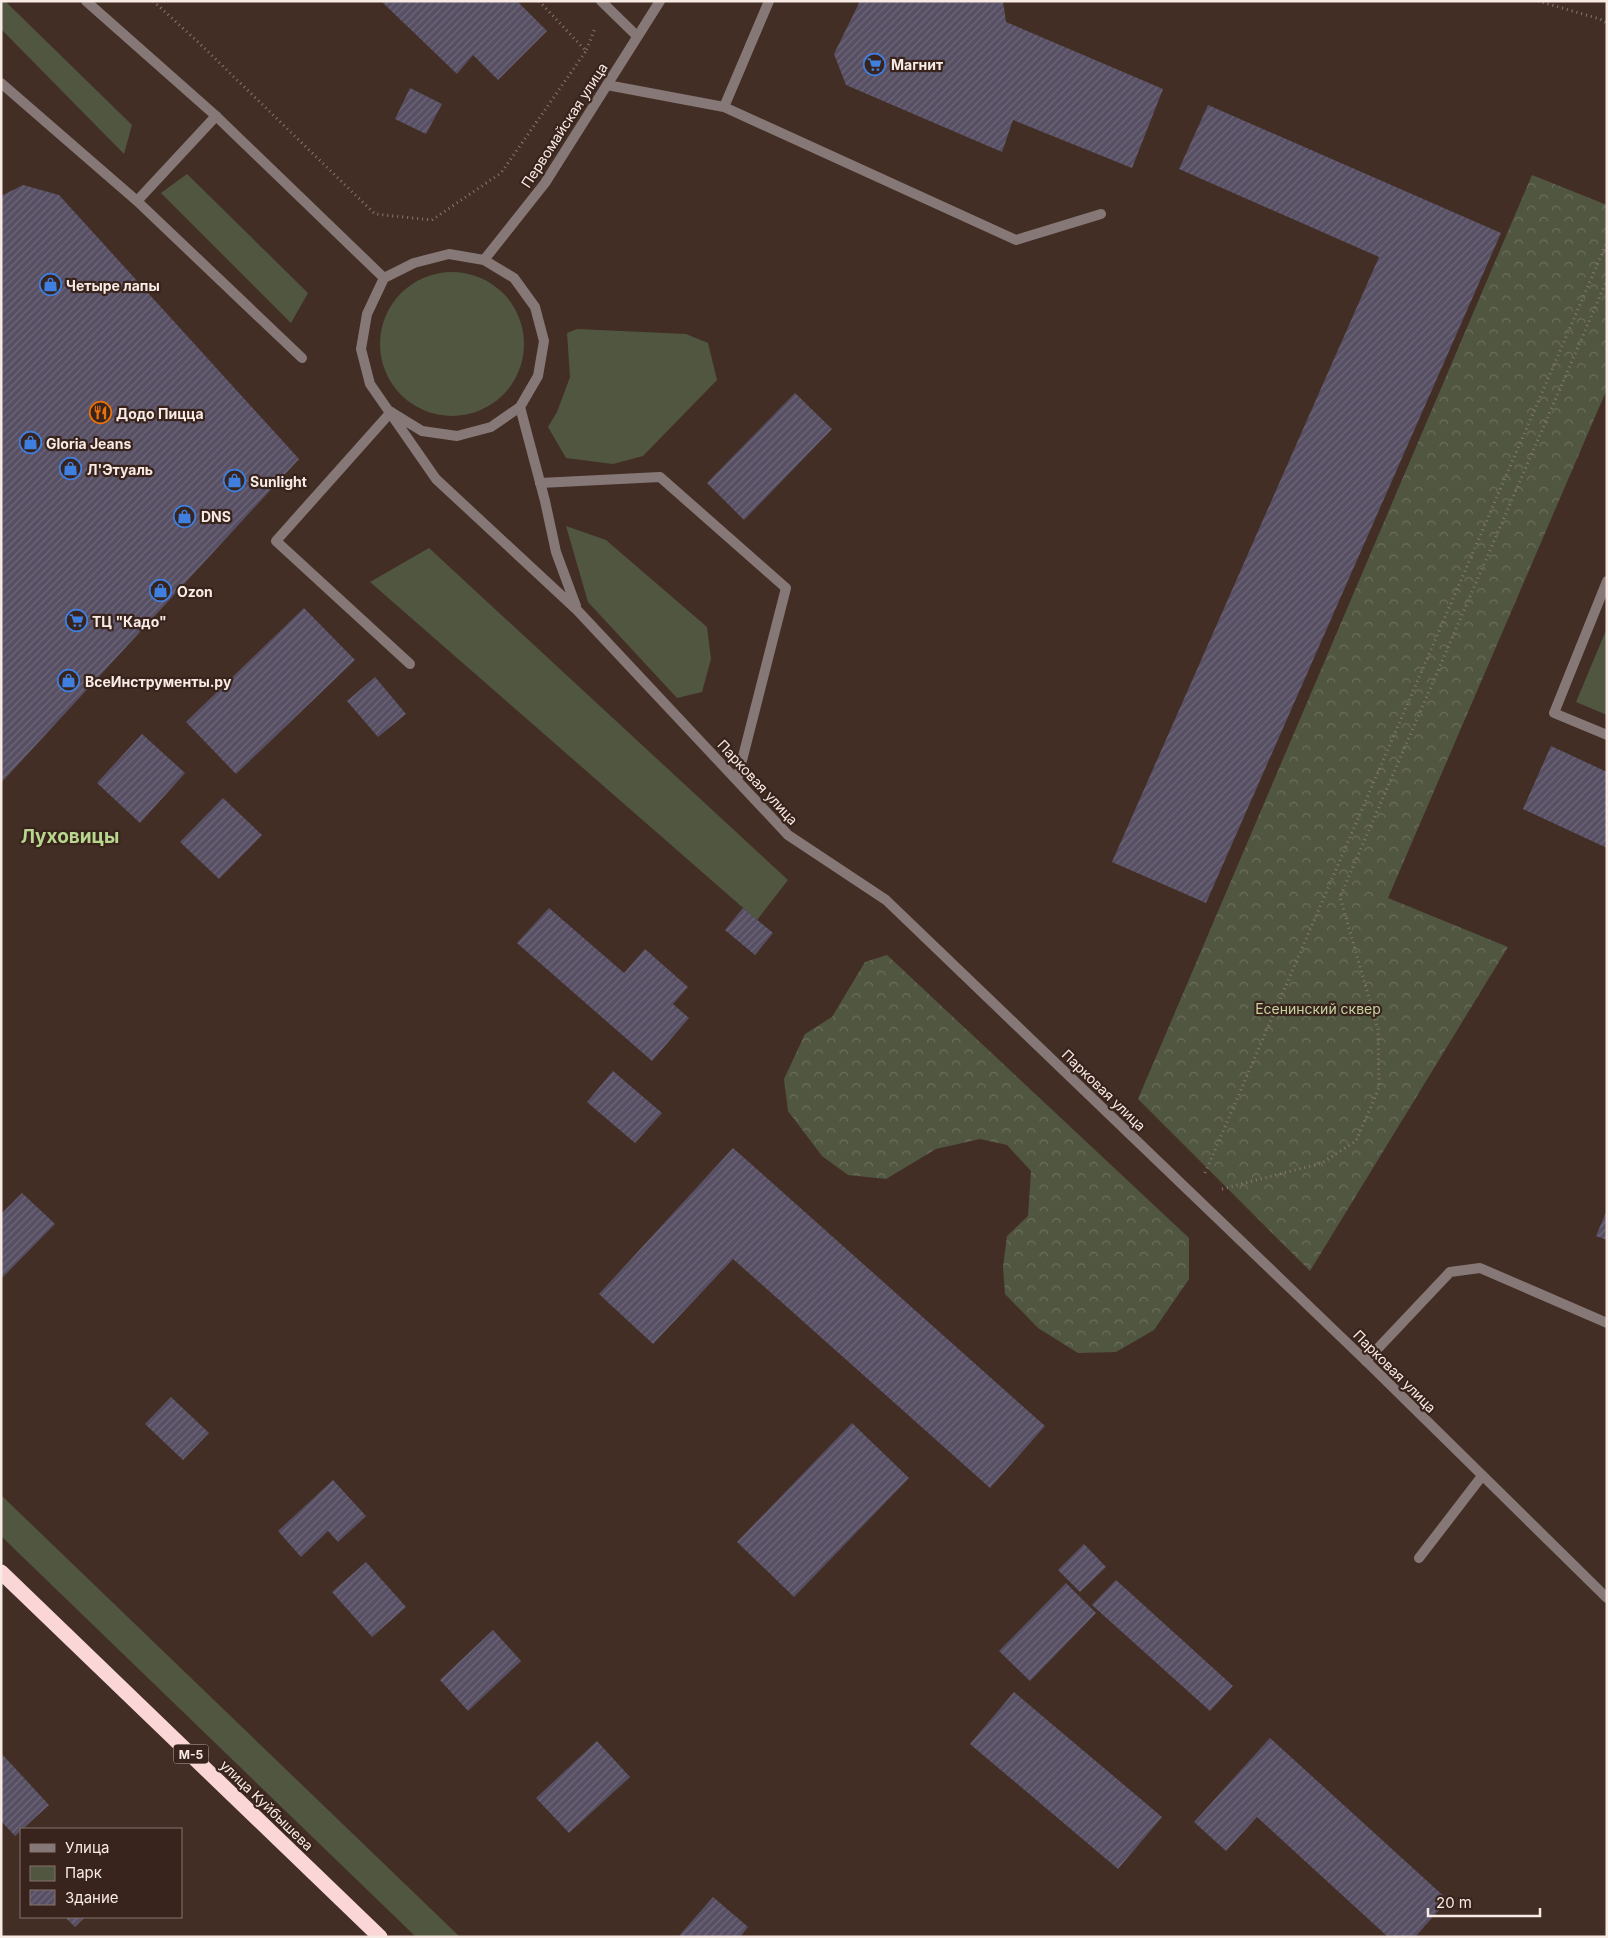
<svg xmlns="http://www.w3.org/2000/svg" width="1608" height="1938" viewBox="0 0 1608 1938" font-family="Inter,sans-serif">
  <style>
    .green { fill: #515641 }
    .forest { fill: url(#forest-crowns) }
    .building { fill: url(#building-hatch) }
    .lines { fill: none; stroke-linecap: round; stroke-linejoin: round }
    .path { stroke: #89776f; stroke-width: 3; stroke-dasharray: 1 4; stroke-linecap: butt }
    .lane { stroke: #877878; stroke-width: 10 }
    .street { stroke: #877878; stroke-width: 10 }
    .highway { stroke: #fad6d6; stroke-width: 15 }
    .labels { text-anchor: middle; dominant-baseline: central; stroke-width: 4.5; stroke-linejoin: round; paint-order: stroke }
    .shield { fill: #38241c; stroke: #beafa8; stroke-width: 1 }
    .shield-label { font-size: 12px; font-weight: bold; fill: #f8eae4 }
    .poi-label { font-size: 14px; font-weight: bold; fill: #f8eae4; stroke: #38241c; text-anchor: start }
    .street-label { font-size: 14px; fill: #f8eae4; stroke: #38241c }
    .park-label { font-size: 14px; fill: #c7d4a0; stroke: #38241c }
    .district-label { font-size: 19px; font-weight: bold; fill: #b8d68e; stroke: #38241c }
  </style>
  <defs>
    <pattern id="forest-crowns" width="20" height="18" patternUnits="userSpaceOnUse" patternTransform="scale(1.25)"><rect width="20" height="18" fill="#515641"/><path d="M2 6a3 3 0 1 1 6 0M12 15a3 3 0 1 1 6 0" fill="none" stroke="#6b6e5c"/></pattern>
    <pattern id="building-hatch" width="6" height="6" patternUnits="userSpaceOnUse" patternTransform="scale(1.25)"><rect width="6" height="6" fill="#574f63"/><path d="M-1 1l2-2M0 6l6-6M5 7l2-2" fill="none" stroke="#706879"/></pattern>
  </defs>
  <rect width="100%" height="100%" fill="#422e25"/>
  <!-- green -->
  <path class="green" d="M1 1H5L132 125 124 154 1 29Z
    M187 174 308 293 291 323 161 193Z
    M380 344a72 72 0 1 1 144 0a72 72 0 1 1-144 0Z
    M577 329 686 334 708 343 717 380 643 456 613 464 566 458 548 427 557 412 570 377 567 333Z
    M566 526 606 540 707 627 711 659 702 692 677 698 588 602Z
    M429 548 788 880 757 920 370 582Z
    M1607 628V715L1576 702Z
    M1 1495 460 1937H416L1 1536Z"/>
  <!-- forest -->
  <path class="forest" d="M1532 175 1607 205V389L1388 898 1508 947 1310 1271 1138 1099Z
    M887 955 1189 1238V1279L1154 1330 1116 1352 1078 1353 1038 1328 1005 1294 1003 1267 1007 1236 1028 1216 1031 1171 1007 1145 980 1139 936 1149 886 1179 848 1175 822 1156 788 1111 784 1079 805 1034 832 1017 865 962Z"/>
  <!-- building -->
  <path class="building" d="M381 1H517L547 31 498 80 473 55 457 74Z
    M860 1H1003L1006 22 1163 89 1132 168 1013 120 1002 152 846 85 834 54Z
    M410 88 442 104 426 134 395 119Z
    M1208 105 1501 233 1206 903 1112 862 1379 257 1179 169Z
    M23 185 59 195 299 459 1 783V196Z
    M795 393 832 429 744 520 707 483Z
    M304 608 355 660 236 774 186 722Z
    M375 677 406 714 378 737 347 701Z
    M142 734 185 773 140 823 97 783Z
    M1551 746 1607 772V848L1523 809Z
    M223 798 262 835 219 879 180 842Z
    M549 908 624 973 645 949 688 987 673 1004 689 1018 652 1061 517 943Z
    M743 908 773 933 755 955 725 930Z
    M613 1071 662 1113 635 1143 587 1102Z
    M733 1148 1045 1426 990 1488 733 1259 653 1344 599 1294Z
    M22 1193 55 1224 1 1279V1214Z
    M1607 1210V1240L1596 1236Z
    M171 1397 209 1433 183 1460 145 1424Z
    M852 1423 909 1478 794 1597 737 1542Z
    M333 1480 366 1516 338 1542 328 1531 301 1557 278 1531Z
    M1084 1544 1106 1567 1080 1592 1058 1570Z
    M366 1562 406 1607 372 1637 332 1592Z
    M1116 1580 1233 1686 1210 1711 1092 1605Z
    M1066 1583 1096 1613 1030 1681 999 1651Z
    M493 1630 521 1661 468 1711 440 1680Z
    M1014 1692 1162 1817 1118 1869 970 1744Z
    M1270 1738 1448 1900 1415 1937H1388L1257 1817 1226 1851 1194 1822Z
    M597 1741 630 1777 569 1833 536 1798Z
    M1 1753 49 1805 15 1836 1 1821Z
    M713 1897 748 1927 740 1937H678Z
    M65 1917H85L75 1927Z"/>
  <g class="lines">
    <!-- path -->
    <path class="path" d="M153 1 197 41 375 214 432 220 501 173 586 51
      M539 1 586 51 595 28
      M1538 1 1600 19 1607 23
      M1205 1173 1607 242
      M1222 1189 1322 1163 1356 1141 1379 1088 1378 1029 1340 897 1607 280"/>
    <!-- lane -->
    <path class="lane" d="M601 1 637 36
      M1 83 137 201 216 116
      M607 85 724 107 769 1
      M724 107 1016 240 1101 214
      M137 201 302 358
      M391 412 276 541 410 664
      M540 483 660 477 786 588 737 780
      M1607 581 1554 713 1607 735
      M1366 1361 1450 1272 1480 1268 1607 1323
      M1419 1558 1482 1476"/>
    <!-- street -->
    <path class="street" d="M86 1 216 116 384 278
      M484 260 545 183 660 1
      M520 407 545 501 556 552 576 606
      M391 412 422 431 457 436 491 427 520 407 538 376 544 341 535 307 514 278 484 260 449 254 414 263 384 278 367 314 361 349 370 384 436 479 577 610 788 835 886 900 1366 1361 1607 1598"/>
    <!-- highway -->
    <path class="highway" d="M1 1572 380 1937"/>
  </g>
  <!-- icons -->
  <defs>
    <symbol id="supermarket-ring" viewBox="-11 -11 22 22"><circle r="9.5" fill="#38241c" stroke="#3f7fe0" stroke-width="1.5"/><path d="M-6-5.5h2.5l.6 2H6L4.5 2H-2.5L-4.4-4H-6ZM-1.5 3.2a1.3 1.3 0 1 0 .1 0ZM3 3.2a1.3 1.3 0 1 0 .1 0Z" fill="#3f7fe0"/></symbol>
    <symbol id="shop-ring" viewBox="-11 -11 22 22"><circle r="9.5" fill="#38241c" stroke="#3f7fe0" stroke-width="1.5"/><path d="M-5-2.5h2.3a2.7 3.5 0 0 1 5.4 0H5L5.5 6h-11ZM-1.5-2.5h3a1.5 2.3 0 0 0-3 0Z" fill="#3f7fe0"/></symbol>
    <symbol id="restaurant-ring" viewBox="-11 -11 22 22"><circle r="9.5" fill="#38241c" stroke="#e8710a" stroke-width="1.5"/><path d="M-5-6h1v4h1v-4h1v4h1v-4h1v5L-1.5 .5V6h-2V.5L-5-1ZM5-6V6H3V1.5H1.5Q1.5-4 5-6Z" fill="#e8710a"/></symbol>
  </defs>
  <g fill-rule="evenodd">
    <use href="#supermarket-ring" x="862" y="52" width="25" height="25"/>
    <use href="#shop-ring" x="38" y="272" width="25" height="25"/>
    <use href="#restaurant-ring" x="88" y="400" width="25" height="25"/>
    <use href="#shop-ring" x="18" y="430" width="25" height="25"/>
    <use href="#shop-ring" x="58" y="456" width="25" height="25"/>
    <use href="#shop-ring" x="222" y="468" width="25" height="25"/>
    <use href="#shop-ring" x="172" y="504" width="25" height="25"/>
    <use href="#shop-ring" x="148" y="578" width="25" height="25"/>
    <use href="#supermarket-ring" x="64" y="608" width="25" height="25"/>
    <use href="#shop-ring" x="56" y="668" width="25" height="25"/>
  </g>
  <g class="labels">
    <!-- shield labels -->
    <rect class="shield" x="173.5" y="1744.5" width="35" height="19" rx="4"/>
    <g class="shield-label">
      <text x="191" y="1754">М-5</text>
    </g>
    <!-- poi labels -->
    <g class="poi-label">
      <text x="891" y="64">Магнит</text>
      <text x="66" y="285">Четыре лапы</text>
      <text x="116" y="413">Додо Пицца</text>
      <text x="46" y="443">Gloria Jeans</text>
      <text x="87" y="469">Л'Этуаль</text>
      <text x="250" y="481">Sunlight</text>
      <text x="201" y="516">DNS</text>
      <text x="177" y="591">Ozon</text>
      <text x="92" y="621">ТЦ "Кадо"</text>
      <text x="85" y="681">ВсеИнструменты.ру</text>
    </g>
    <!-- street labels -->
    <g class="street-label">
      <text transform="translate(564 125) rotate(-57)">Первомайская улица</text>
      <text transform="translate(758 782) rotate(47)">Парковая улица</text>
      <text transform="translate(1104 1090) rotate(44)">Парковая улица</text>
      <text transform="translate(1395 1371) rotate(45)">Парковая улица</text>
      <text transform="translate(267 1805) rotate(44)">улица Куйбышева</text>
    </g>
    <!-- park labels -->
    <g class="park-label">
      <text x="1318" y="1008">Есенинский сквер</text>
    </g>
    <!-- district labels -->
    <g class="district-label">
      <text x="70" y="836">Луховицы</text>
    </g>
  </g>
  <!-- border -->
  <rect width="1608" height="1938" fill="none" stroke="#f8eae4" stroke-width="5"/>
  <!-- legend -->
  <rect x="20" y="1828" width="162" height="90" fill="#38241c" stroke="#85736c"/>
  <rect x="30" y="1844" width="25" height="8" fill="#877878" stroke="#85736c"/>
  <text x="65" y="1853" font-size="15" fill="#f8eae4">Улица</text>
  <rect x="30" y="1866" width="25" height="15" fill="#515641" stroke="#85736c"/>
  <text x="65" y="1878" font-size="15" fill="#f8eae4">Парк</text>
  <rect x="30" y="1890" width="25" height="15" fill="url(#building-hatch)" stroke="#85736c"/>
  <text x="65" y="1903" font-size="15" fill="#f8eae4">Здание</text>
  <!-- scale -->
  <path d="M1428 1908v8h112v-8" fill="none" stroke="#f8eae4" stroke-width="2.5"/>
  <text x="1436" y="1908" font-size="15" fill="#f8eae4" stroke="#38241c" stroke-width="4" paint-order="stroke">20 m</text>
</svg>
